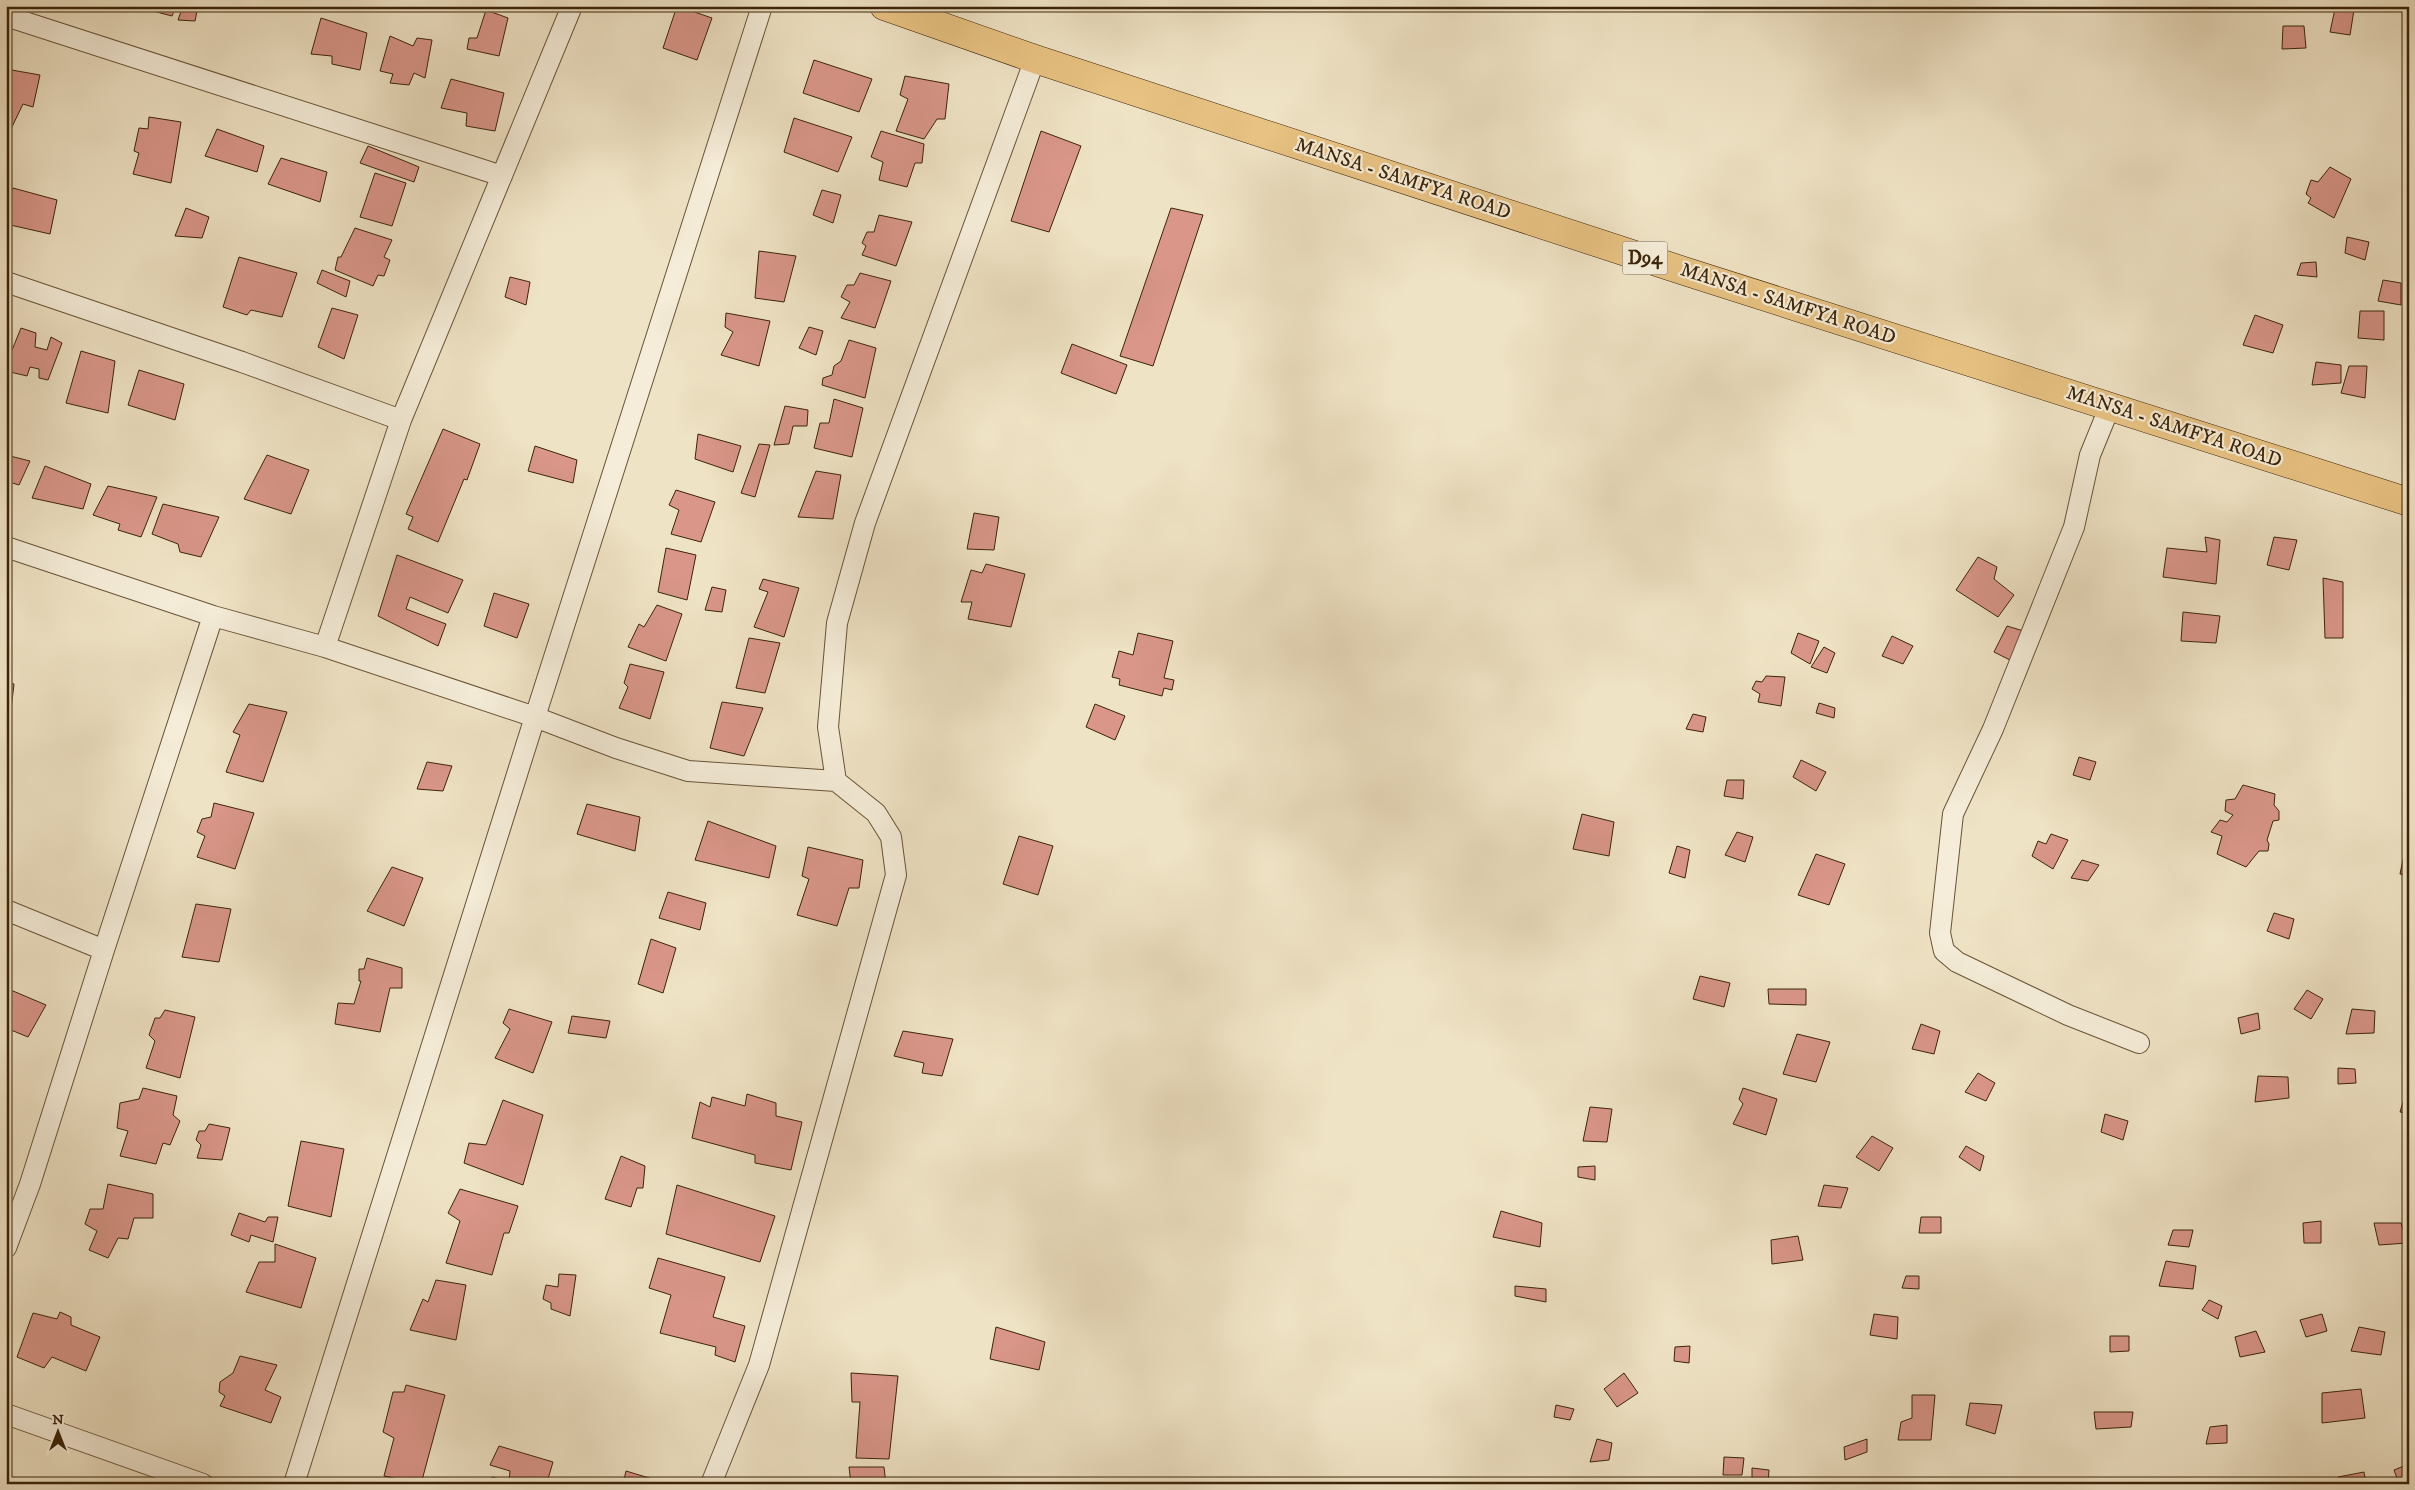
<svg xmlns="http://www.w3.org/2000/svg" width="2415" height="1490" viewBox="0 0 2415 1490" font-family="'IM FELL DW Pica',serif">
  <style>
    .building { fill: #d99689; stroke: #3b2408 }
    .lines { fill: none; stroke-linecap: round; stroke-linejoin: round }
    .street-casing { stroke: #685437; stroke-width: 22 }
    .primary-casing { stroke: #3b2408; stroke-width: 29 }
    .street { stroke: #f5edd9; stroke-width: 20 }
    .primary { stroke: #e8c282; stroke-width: 28 }
    .labels { text-anchor: middle; dominant-baseline: central; stroke-width: 4.5; stroke-linejoin: round; paint-order: stroke }
    .shield { fill: #f5edd9; stroke: #736047; stroke-width: 1 }
    .shield-label { font-size: 19px; font-weight: bold; fill: #3b2408 }
    .street-label { font-size: 20px; fill: #3b2408; stroke: #f5edd9 }
  </style>
  <rect width="100%" height="100%" fill="#efe3c5"/>
  <filter id="stains"><feTurbulence type="fractalNoise" baseFrequency=".004" numOctaves="4"/><feColorMatrix values="0 0 0 0 .2 0 0 0 0 .09 0 0 0 0 .02 0 0 0 .5 -.17"/></filter>
  <radialGradient id="worn" r=".72"><stop offset=".6" stop-color="#630" stop-opacity="0"/><stop offset="1" stop-color="#630" stop-opacity=".3"/></radialGradient>
  <!-- building -->
  <path class="building" d="M150 6H176L172 16 149 10Z
    M183 6H198L195 21 178 20Z
    M677 6 712 18 697 60 663 48Z
    M2286 6H2302V11H2285Z
    M2335 9 2354 10 2350 35 2330 32Z
    M486 10 508 18 499 56 467 49 469 38H477Z
    M321 18 367 33 360 70 332 64V56L311 54Z
    M2283 26H2304L2306 48 2282 49Z
    M390 36 413 46 417 38 432 40 425 78 414 73 409 85 390 83 393 74 380 71Z
    M814 60 872 79 859 112 803 93Z
    M6 69 40 75 33 107 23 104 10 131 6 129Z
    M905 76 949 84 945 119H937L924 139 896 131 908 99 900 95Z
    M451 79 504 93 495 131 466 126 467 113 441 108Z
    M149 117 181 122 171 183 133 174 139 153 134 151 139 128 148 129Z
    M794 118 852 137 838 172 784 152Z
    M217 129 264 146 257 172 205 156Z
    M881 131 924 144 922 163H915L907 187 879 180 883 162 871 157Z
    M1041 131 1081 146 1049 232 1011 221Z
    M368 146 419 167 414 182 360 163Z
    M281 158 327 172 320 202 268 184Z
    M2330 167 2351 179 2334 218 2308 203 2311 198 2306 194 2311 180 2318 182Z
    M375 173 406 183 392 226 360 217Z
    M13 188 57 200 50 234 6 224V210Z
    M822 190 841 195 833 223 813 215Z
    M186 208 209 217 202 238 175 236Z
    M1171 208 1203 215 1153 366 1120 356Z
    M2409 213V233L2403 231Z
    M879 215 912 222 896 266 862 255 866 246 862 243 867 232H874Z
    M355 228 392 240 384 257 390 260 384 276 378 275 373 286 335 270 338 257H341Z
    M2347 237 2369 242 2365 260 2345 253Z
    M759 251 796 256 784 302 755 298Z
    M239 257 297 273 282 317 251 310 247 315 223 307Z
    M2316 262 2317 277 2297 275 2301 263Z
    M322 270 350 281 346 297 317 283Z
    M860 273 891 281 875 328 841 318 850 302 841 297 847 285H854Z
    M510 277 530 282 526 305 505 297Z
    M2383 280 2401 283V305L2378 301Z
    M332 308 358 315 344 359 318 347Z
    M2360 311H2384V340L2358 338Z
    M726 313 770 321 759 366 721 355 733 332 725 327Z
    M2255 315 2283 325 2273 353 2243 345Z
    M809 327 823 331 816 355 799 348Z
    M21 328 36 333 35 347 47 350 51 337 62 343 48 380 39 378V369L30 367 27 376 6 371V365Z
    M849 340 876 348 865 398 822 385 823 378 832 375 834 366 841 361Z
    M2407 340H2409V358L2405 359Z
    M1072 344 1127 365 1116 394 1061 373Z
    M81 351 115 361 108 413 66 403Z
    M2316 362 2341 365V383L2312 385Z
    M2349 366H2367L2365 398 2341 393Z
    M139 370 184 384 175 420 128 405Z
    M834 399 863 408 852 457 814 448 820 423H829Z
    M785 406 808 410 807 426H793L789 444 774 445Z
    M443 429 480 444 467 480 464 479 438 542 408 529 413 517 406 514Z
    M698 434 741 446 733 472 695 459Z
    M759 444 770 445 755 497 741 493Z
    M535 446 577 460 573 483 528 471Z
    M6 455 30 461 19 485 6 481Z
    M267 455 309 470 291 514 244 499Z
    M45 466 91 484 83 509 32 498Z
    M816 471 841 475 833 519 798 517Z
    M108 486 157 497 141 537 118 530 120 524 93 515Z
    M676 490 715 502 701 542 671 534 679 510 669 505Z
    M163 504 219 517 201 557 180 552 178 544 152 534Z
    M974 513 999 517 994 550 967 549Z
    M2205 537 2220 540 2216 584 2163 577 2167 548 2207 552Z
    M2274 537 2297 540 2289 570 2267 565Z
    M666 548 696 555 687 600 658 592Z
    M397 555 463 580 448 613 410 597 406 609 446 624 438 646 378 616Z
    M1978 557 1997 567 1994 579 2014 595 1998 617 1956 590Z
    M986 564 1025 574 1011 627 968 619 972 602H961L971 570 982 573Z
    M2323 578 2343 582V638H2325Z
    M763 579 799 588 784 637 754 627 768 592 759 589Z
    M712 587 726 590 722 612 705 610Z
    M494 593 529 604 517 638 484 626Z
    M657 605 682 614 666 661 628 647 639 624 644 627Z
    M2183 612 2220 616 2216 643 2181 641Z
    M2007 626 2027 632 2014 662 1994 652Z
    M1138 633 1173 641 1164 678 1174 680 1172 690 1164 688 1162 696 1119 685 1120 679 1112 677 1119 651 1133 655Z
    M1798 633 1819 641 1810 664 1791 653Z
    M1892 636 1913 646 1903 664 1882 656Z
    M749 638 780 643 765 693 736 688Z
    M1824 647 1835 653 1827 673 1811 667Z
    M630 664 664 672 650 719 619 708 628 687 624 683Z
    M1766 676 1785 677 1781 706 1758 702 1760 694 1752 689 1756 681 1762 682Z
    M6 681 14 684 11 710 6 709Z
    M722 702 763 708 744 756 710 748Z
    M1819 703 1835 708 1834 718 1816 713Z
    M249 704 287 712 263 782 226 772 240 735 233 732Z
    M1095 704 1125 716 1115 740 1086 727Z
    M1693 714 1706 717 1703 732 1686 729Z
    M2079 757 2096 762 2090 780 2073 775Z
    M1801 760 1826 772 1816 791 1793 777Z
    M427 762 452 766 443 791 417 789Z
    M1727 780H1744L1743 799 1724 796Z
    M2243 785 2275 794 2274 805 2279 811V820L2273 821 2267 840 2269 844 2268 851H2259L2246 867 2217 854 2222 836 2211 832 2220 820 2227 822 2233 815 2225 811 2226 800 2235 799Z
    M214 803 254 813 235 869 197 857 205 836 197 832 202 819 211 817Z
    M587 804 640 817 635 851 577 834Z
    M1582 814 1614 822 1609 856 1573 849Z
    M708 821 776 846 769 878 695 860Z
    M1737 832 1753 837 1745 862 1725 855Z
    M2051 834 2068 840 2053 869 2032 856 2038 841 2046 844Z
    M1019 836 1053 846 1038 895 1003 884Z
    M1677 846 1690 850 1685 878 1669 873Z
    M808 847 863 860 859 888H849L837 926 797 915 809 879 802 876Z
    M1816 854 1845 864 1829 905 1798 895Z
    M2409 854V875L2400 874 2404 855Z
    M2082 860 2099 865 2088 881 2071 878Z
    M392 867 423 878 404 926 367 911Z
    M668 892 706 903 700 930 659 918Z
    M196 904 231 909 219 962 182 957Z
    M2274 913 2294 919 2289 939 2267 931Z
    M651 939 676 948 663 993 638 984Z
    M367 958 402 968V988H390L380 1032 335 1024 338 1003 354 1004 361 981H359V969H364Z
    M1700 976 1730 983 1724 1007 1693 999Z
    M6 988 46 1005 28 1037 6 1028Z
    M1768 989H1806V1005L1769 1004Z
    M2307 990 2323 999 2311 1019 2294 1009Z
    M509 1009 552 1022 533 1073 495 1058 510 1029 503 1023Z
    M2352 1009 2375 1011 2374 1033 2346 1034Z
    M165 1010 195 1017 180 1078 146 1068 155 1041 149 1035 155 1018H160Z
    M2258 1013 2260 1029 2241 1034 2238 1018Z
    M572 1016 610 1021 606 1038 568 1033Z
    M1921 1024 1940 1031 1934 1054 1912 1049Z
    M903 1031 953 1039 942 1076 922 1073 924 1063 894 1056Z
    M1797 1034 1830 1042 1816 1082 1783 1074Z
    M2338 1068 2355 1069 2356 1083 2338 1084Z
    M1978 1073 1995 1083 1986 1101 1965 1092Z
    M2258 1076 2288 1077 2289 1098 2255 1102Z
    M143 1088 177 1096 173 1115 180 1121 170 1145 163 1143 156 1164 120 1156 128 1131 117 1128 120 1103 139 1099Z
    M1743 1088 1777 1099 1766 1135 1733 1124 1743 1104 1739 1099Z
    M2407 1089 2409 1090V1113L2400 1112Z
    M747 1094 776 1103V1116L802 1122 791 1170 755 1163V1155L692 1138 700 1102 710 1107 712 1097 745 1106Z
    M503 1100 543 1115 523 1185 464 1163 469 1143 486 1145Z
    M1590 1107 1612 1109 1607 1142 1583 1141Z
    M2105 1114 2128 1121 2123 1140 2101 1132Z
    M209 1124 230 1128 222 1160 197 1158 201 1145 196 1140 199 1131H205Z
    M1872 1136 1893 1148 1879 1171 1856 1157Z
    M301 1141 344 1149 331 1217 288 1206Z
    M1966 1146 1984 1156 1980 1171 1959 1157Z
    M621 1156 645 1166 643 1188H637L631 1207 605 1199Z
    M1595 1166V1180L1578 1177V1167Z
    M108 1184 153 1194V1218H134L128 1239 118 1238 108 1258 89 1250 97 1231 85 1224 90 1209H103Z
    M677 1185 775 1216 760 1262 666 1234Z
    M1824 1185 1848 1188 1841 1208 1818 1206Z
    M460 1189 518 1206 509 1233H504L492 1275 446 1263 460 1221 448 1213Z
    M1501 1211 1542 1223 1540 1247 1493 1237Z
    M239 1213 265 1222 268 1217H278L273 1242 251 1235 249 1242 231 1235Z
    M1921 1217H1941V1233H1919Z
    M2321 1221V1243H2304L2303 1223Z
    M2374 1223H2401L2407 1243 2379 1245Z
    M2173 1230H2193L2189 1247 2168 1245Z
    M1798 1236 1803 1260 1772 1264 1771 1240Z
    M275 1244 316 1258 301 1308 246 1292 259 1262H275Z
    M658 1258 725 1277 713 1317 745 1326 735 1362 715 1355 716 1347 660 1333 671 1295 649 1288Z
    M2166 1261 2196 1266 2193 1289 2159 1286Z
    M559 1274 576 1275 570 1316 551 1309V1303L543 1299 546 1285 558 1287Z
    M1906 1276H1919V1289L1902 1288Z
    M436 1280 466 1285 456 1340 410 1330 423 1299 428 1302Z
    M1515 1286 1546 1289V1302L1515 1296Z
    M2209 1300 2222 1306 2218 1319 2202 1310Z
    M60 1312 71 1317V1325L100 1337 86 1371 52 1357 44 1368 17 1357 33 1313 57 1319Z
    M1874 1314 1898 1317 1897 1339 1870 1335Z
    M2322 1314 2327 1331 2306 1337 2300 1320Z
    M996 1327 1045 1342 1039 1370 990 1359Z
    M2359 1327 2385 1332 2381 1355 2351 1351Z
    M2256 1331 2265 1352 2240 1357 2235 1337Z
    M2110 1336H2129V1351L2110 1352Z
    M1690 1346 1689 1363 1674 1361 1675 1347Z
    M240 1356 277 1365 265 1390 281 1397 271 1423 220 1406 225 1396 219 1392 220 1382 233 1373Z
    M851 1373 898 1376 889 1459 856 1458 860 1402H852Z
    M1624 1373 1638 1393 1617 1407 1604 1389Z
    M406 1385 445 1395 421 1484 384 1476 394 1438 383 1432 393 1392H404Z
    M2361 1389 2365 1418 2322 1423V1393Z
    M1912 1395H1935L1931 1440H1898L1901 1422 1912 1418Z
    M1970 1403 2002 1405 1995 1434 1966 1425Z
    M1556 1405 1574 1409 1570 1420 1554 1417Z
    M2094 1412H2133L2131 1427 2096 1429Z
    M2227 1425V1443L2206 1444 2210 1427Z
    M1597 1439 1612 1443 1609 1460 1590 1462Z
    M1867 1439V1452L1845 1460 1844 1447Z
    M499 1446 553 1462 548 1479H533L532 1484H490L492 1477 509 1481 510 1471 490 1465Z
    M1724 1457 1744 1458 1742 1475H1723Z
    M2409 1464V1484H2399L2394 1470Z
    M849 1467H884L886 1484H851Z
    M1752 1468 1769 1470 1768 1484H1752Z
    M626 1471 669 1484H623Z
    M2364 1472 2366 1484H2340L2338 1477Z"/>
  <g class="lines">
    <defs>
      <path id="street" d="M6 16 502 176
        M6 282 242 362 401 420
        M2110 406 2090 455 2074 527 1993 729 1953 814 1940 933 1944 951 1957 962 2068 1015 2139 1043
        M6 547 213 616
        M325 647 401 420 572 6
        M6 910 104 950
        M6 1248 30 1184 104 950 213 616 325 647 535 717 616 748 688 771 836 781 828 727 837 623 865 523 1035 59
        M6 1414 203 1484
        M294 1484 535 717 762 6
        M711 1484 759 1365 896 875 891 837 876 813 836 781"/>
      <path id="primary" d="M884 6 1035 59 1684 271 2409 502"/>
    </defs>
    <!-- street casing -->
    <use href="#street" class="street-casing"/>
    <!-- primary casing -->
    <use href="#primary" class="primary-casing"/>
    <!-- street -->
    <use href="#street" class="street"/>
    <!-- primary -->
    <use href="#primary" class="primary"/>
  </g>
  <g class="labels">
    <!-- shield labels -->
    <rect class="shield" x="1622.5" y="241.5" width="45" height="33" rx="4"/>
    <g class="shield-label">
      <text x="1645" y="258">D94</text>
    </g>
    <!-- street labels -->
    <g class="street-label">
      <text transform="translate(1403 179) rotate(18)">MANSA - SAMFYA ROAD</text>
      <text transform="translate(1788 304) rotate(18)">MANSA - SAMFYA ROAD</text>
      <text transform="translate(2174 427) rotate(18)">MANSA - SAMFYA ROAD</text>
    </g>
  </g>
  <!-- margin -->
  <rect width="2415" height="1490" fill="none" stroke="#efe3c5" stroke-width="25"/>
  <rect x="8" y="8" width="2400" height="1475" fill="none" stroke="#3b2408" stroke-width="2.5"/>
  <rect x="12" y="12" width="2390" height="1465" fill="none" stroke="#3b2408"/>
  <!-- north arrow -->
  <g transform="translate(58 1432)" stroke="#f5edd9" stroke-width="4" paint-order="stroke">
  <path d="M0-4L9 19L0 12L-9 19Z" fill="#3b2408"/>
  <text y="-8" font-size="14" font-weight="bold" text-anchor="middle" fill="#3b2408">N</text>
  </g>
  <rect width="100%" height="100%" filter="url(#stains)"/>
  <rect width="100%" height="100%" fill="url(#worn)"/>
</svg>
